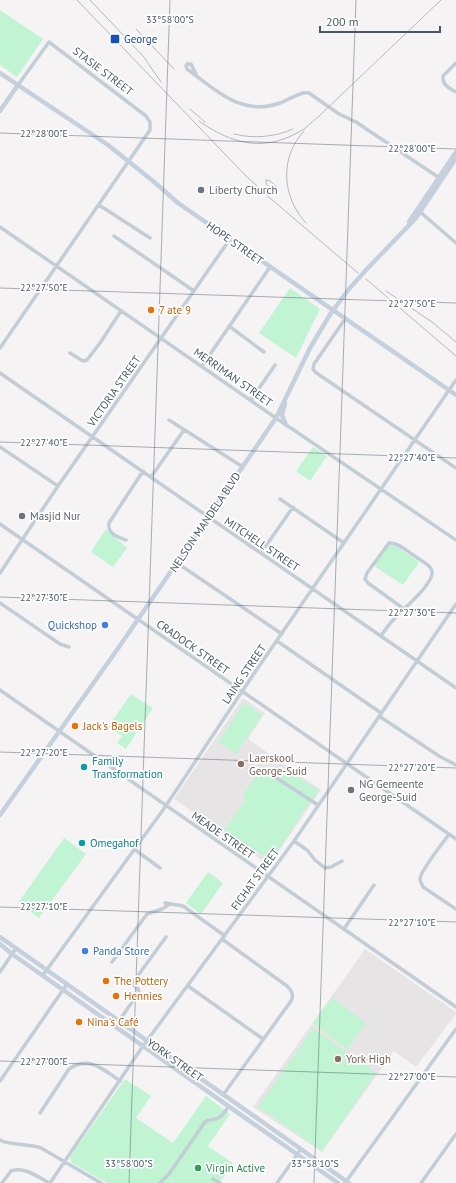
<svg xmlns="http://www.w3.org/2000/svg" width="456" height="1183" viewBox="0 0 456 1183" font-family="'PT Sans',sans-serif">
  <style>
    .education { fill: #e6e4e5 }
    .green { fill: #c0f4d3 }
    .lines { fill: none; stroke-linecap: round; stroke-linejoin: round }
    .street { stroke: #c3cdd5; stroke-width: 3.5 }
    .secondary { stroke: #c5d0dc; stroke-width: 4.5 }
    .rail { stroke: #b4b8bd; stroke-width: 1 }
    .ticks { fill: none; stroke: #485762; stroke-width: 1; stroke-opacity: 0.45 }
    .transit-dot { fill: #1a4fb4; stroke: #fff; stroke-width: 1.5 }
    .worship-dot { fill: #6b7280; stroke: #fff; stroke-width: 1.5 }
    .food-dot { fill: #e8710a; stroke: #fff; stroke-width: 1.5 }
    .shop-dot { fill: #3f7fe0; stroke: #fff; stroke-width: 1.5 }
    .education-dot { fill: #8d6e63; stroke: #fff; stroke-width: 1.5 }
    .culture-dot { fill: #0f9aa8; stroke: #fff; stroke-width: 1.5 }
    .leisure-dot { fill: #2e9e5b; stroke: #fff; stroke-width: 1.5 }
    .labels { text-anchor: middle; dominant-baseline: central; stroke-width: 3.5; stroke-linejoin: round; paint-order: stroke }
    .transit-label { font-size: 11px; fill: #164399; stroke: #fff; text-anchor: start }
    .street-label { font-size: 11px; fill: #485762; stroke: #fff }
    .worship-label { font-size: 11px; fill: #5b616d; stroke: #fff; text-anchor: start }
    .food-label { font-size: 11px; fill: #c56008; stroke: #fff; text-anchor: start }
    .shop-label { font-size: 11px; fill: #366cbe; stroke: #fff; text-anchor: end }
    .education-label { font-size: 11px; fill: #785e54; stroke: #fff; text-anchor: start }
    .culture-label { font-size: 11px; fill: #0d838f; stroke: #fff; text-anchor: start }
    .leisure-label { font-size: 11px; fill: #27864d; stroke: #fff; text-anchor: start }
    .ticks-label { font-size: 10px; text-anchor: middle; fill: #485762; stroke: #fff; stroke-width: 3.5; stroke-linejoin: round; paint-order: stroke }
  </style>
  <rect width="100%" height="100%" fill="#f5f3f3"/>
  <!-- education -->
  <path class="education" d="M243 698 265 713 248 739 321 790 269 865 174 799Z
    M365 949 456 1012V1014L416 1067 394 1051 322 1152 253 1107Z"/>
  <!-- green -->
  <path class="green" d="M0 10 43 39 17 77 0 65Z
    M290 288 320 309 296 358 259 333Z
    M313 447 327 456 310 481 296 471Z
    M106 529 127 548 113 567 91 552Z
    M392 545 396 546 419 562 403 585 376 567 375 565 388 546Z
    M131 694 153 708 126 749 117 743 122 736 108 727Z
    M244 703 262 715 236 754 218 742Z
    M284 768 319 791 313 800 278 777Z
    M261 769 310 802 271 861 225 830 245 801 243 795Z
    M64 838 86 854 39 918 18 903Z
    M208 872 223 883 201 914 186 903Z
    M332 998 366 1023 347 1049 313 1023Z
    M313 1028 376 1073 322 1151 258 1107Z
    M125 1079 151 1096 136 1118 173 1143 206 1096 230 1114 208 1146 234 1164 219 1183H107L72 1163 70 1157Z"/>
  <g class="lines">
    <!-- street -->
    <path class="street" d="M456 63 443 76C442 85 449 88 456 92
      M196 74 191 64H187L186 66 187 69C216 90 241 117 280 103 289 100 300 91 309 93L339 114 356 122 441 179
      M99 205 150 238
      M419 211 456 243
      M0 227 276 418 456 540
      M114 236 194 291
      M345 319 314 364 313 369 315 372 456 468
      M229 326 264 352
      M0 348 150 130V122L146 116 49 42 18 85
      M70 353 83 361 87 360 100 343 121 311
      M202 366 270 267
      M0 373 456 688
      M251 400 275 365
      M169 420 243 467
      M0 447 58 486
      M151 477 184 430
      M280 499 344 543
      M0 524 456 839
      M126 540C118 537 107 534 109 523L143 471
      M261 553 293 507
      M177 563 282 634
      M0 573 58 486 230 239
      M0 603 60 644 69 647
      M381 636C385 630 389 624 394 619 402 610 435 583 432 571 431 565 420 560 416 557 408 552 398 542 389 543L367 573 365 579 368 583 404 609
      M277 641 381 713
      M0 690 456 1007
      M379 716 439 756 456 765
      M275 777 318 805
      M449 834C444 842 420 871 420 879 420 882 422 884 423 887L456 909
      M294 841 307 850 315 860 325 868 331 867 342 861
      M134 849 160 868
      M165 903 183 906 225 936
      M344 929 374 885
      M222 939 287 986C292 991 294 995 291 1001L223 1095
      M112 962 147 914 162 909 170 904
      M0 972 16 948
      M43 975 163 810 253 675 456 380
      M188 986 263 1039
      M119 1021 139 992 138 989 134 985V981L166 937
      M0 1081 67 984
      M40 1113 69 1069C89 1055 104 1070 120 1081
      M0 1140C12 1146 28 1143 41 1148L101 1183
      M213 1179 220 1183
      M2 1183 11 1171C24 1166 38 1177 49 1183
      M50 1183 143 1046 294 841 456 604
      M160 1183 169 1174 205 1122C209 1119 212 1120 216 1119 222 1118 225 1111 229 1106
      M277 1183 301 1149
      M345 1183 456 1029
      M421 1183 456 1134"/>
    <!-- secondary -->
    <path class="secondary" d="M0 73 108 145 153 181 178 203 456 395
      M0 111 18 85
      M409 222 456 152
      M285 404 282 415 286 425
      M0 815 119 647 276 418 310 348 331 313 349 289 366 270 416 218 456 158
      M0 937 349 1183
      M0 944 12 954 338 1183"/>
    <!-- rail -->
    <path class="rail" d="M77 0 246 176 270 198 358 273
      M90 0 143 56 161 82
      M136 29 174 69
      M190 109 205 122
      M199 121C233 145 266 153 304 129 309 125 313 121 318 117L441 0
      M304 131C279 158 282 197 306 223
      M234 134C254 139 275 137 293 129
      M266 180 270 181 276 186V190H273L267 185Z
      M366 279 456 356
      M386 291 432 322 456 342"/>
  </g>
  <!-- ticks -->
  <path class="ticks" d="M0 133 456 149M0 288 456 303M0 442 456 458M0 597 456 613M0 752 456 768M0 907 456 922M0 1061 456 1077M129 1183 170 0M314 1183 356 0"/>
  <!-- markers -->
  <rect class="transit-dot" x="110" y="34" width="10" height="10" rx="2"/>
  <g class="worship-dot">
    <circle cx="201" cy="190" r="4"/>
    <circle cx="22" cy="516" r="4"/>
    <circle cx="351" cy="790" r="4"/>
  </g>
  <g class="food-dot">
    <circle cx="151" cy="310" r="4"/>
    <circle cx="75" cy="726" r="4"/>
    <circle cx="106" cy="981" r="4"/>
    <circle cx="116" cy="996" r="4"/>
    <circle cx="79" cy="1022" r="4"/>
  </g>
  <g class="shop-dot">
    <circle cx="105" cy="625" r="4"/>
    <circle cx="85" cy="951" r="4"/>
  </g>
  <g class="education-dot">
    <circle cx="241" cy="764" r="4"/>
    <circle cx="338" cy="1059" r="4"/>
  </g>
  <g class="culture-dot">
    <circle cx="84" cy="767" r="4"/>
    <circle cx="82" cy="843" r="4"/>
  </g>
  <circle class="leisure-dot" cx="198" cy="1168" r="4"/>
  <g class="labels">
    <!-- transit labels -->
    <g class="transit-label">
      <text x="124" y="39">George</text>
    </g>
    <!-- street labels -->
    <g class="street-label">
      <text transform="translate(103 71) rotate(37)">STASIE STREET</text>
      <text transform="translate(235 243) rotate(35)">HOPE STREET</text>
      <text transform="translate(233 377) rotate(35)">MERRIMAN STREET</text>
      <text transform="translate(114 391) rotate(-55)">VICTORIA STREET</text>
      <text transform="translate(205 522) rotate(-56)">NELSON MANDELA BLVD</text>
      <text transform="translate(262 544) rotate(34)">MITCHELL STREET</text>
      <text transform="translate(193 647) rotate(35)">CRADOCK STREET</text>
      <text transform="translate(244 674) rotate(-56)">LAING STREET</text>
      <text transform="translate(223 835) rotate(35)">MEADE STREET</text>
      <text transform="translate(255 879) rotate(-54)">FICHAT STREET</text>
      <text transform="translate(175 1060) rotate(35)">YORK STREET</text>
    </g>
    <!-- worship labels -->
    <g class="worship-label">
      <text x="209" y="190">Liberty Church</text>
      <text x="30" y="516">Masjid Nur</text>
      <text x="359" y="784">NG Gemeente<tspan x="359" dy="13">George-Suid</tspan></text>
    </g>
    <!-- food labels -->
    <g class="food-label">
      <text x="159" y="310">7 ate 9</text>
      <text x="83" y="726">Jack's Bagels</text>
      <text x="114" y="981">The Pottery</text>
      <text x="124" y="996">Hennies</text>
      <text x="87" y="1022">Nina's Café</text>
    </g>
    <!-- shop labels -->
    <g class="shop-label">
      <text x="97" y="625">Quickshop</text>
      <text x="93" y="951" text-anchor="start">Panda Store</text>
    </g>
    <!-- education labels -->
    <g class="education-label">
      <text x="249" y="758">Laerskool<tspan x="249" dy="13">George-Suid</tspan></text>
      <text x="346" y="1059">York High</text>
    </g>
    <!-- culture labels -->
    <g class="culture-label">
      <text x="92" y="761">Family<tspan x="92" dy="13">Transformation</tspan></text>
      <text x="90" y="843">Omegahof</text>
    </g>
    <!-- leisure labels -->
    <g class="leisure-label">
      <text x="206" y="1168">Virgin Active</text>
    </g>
  </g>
  <g class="ticks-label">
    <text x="170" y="23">33°58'00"S</text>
    <text x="44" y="137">22°28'00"E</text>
    <text x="412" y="152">22°28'00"E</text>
    <text x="44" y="291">22°27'50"E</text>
    <text x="412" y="307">22°27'50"E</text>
    <text x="44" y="446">22°27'40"E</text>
    <text x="412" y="461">22°27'40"E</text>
    <text x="44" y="601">22°27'30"E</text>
    <text x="412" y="616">22°27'30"E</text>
    <text x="44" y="756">22°27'20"E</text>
    <text x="412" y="771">22°27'20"E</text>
    <text x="44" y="910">22°27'10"E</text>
    <text x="412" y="926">22°27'10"E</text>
    <text x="44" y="1065">22°27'00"E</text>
    <text x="412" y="1080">22°27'00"E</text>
    <text x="129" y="1167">33°58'00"S</text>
    <text x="315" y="1167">33°58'10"S</text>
  </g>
  <!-- scale -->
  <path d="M320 26v6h120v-6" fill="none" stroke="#485762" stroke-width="2"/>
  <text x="326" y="26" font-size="12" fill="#485762" stroke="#ffffff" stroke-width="3" paint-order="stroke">200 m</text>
</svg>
